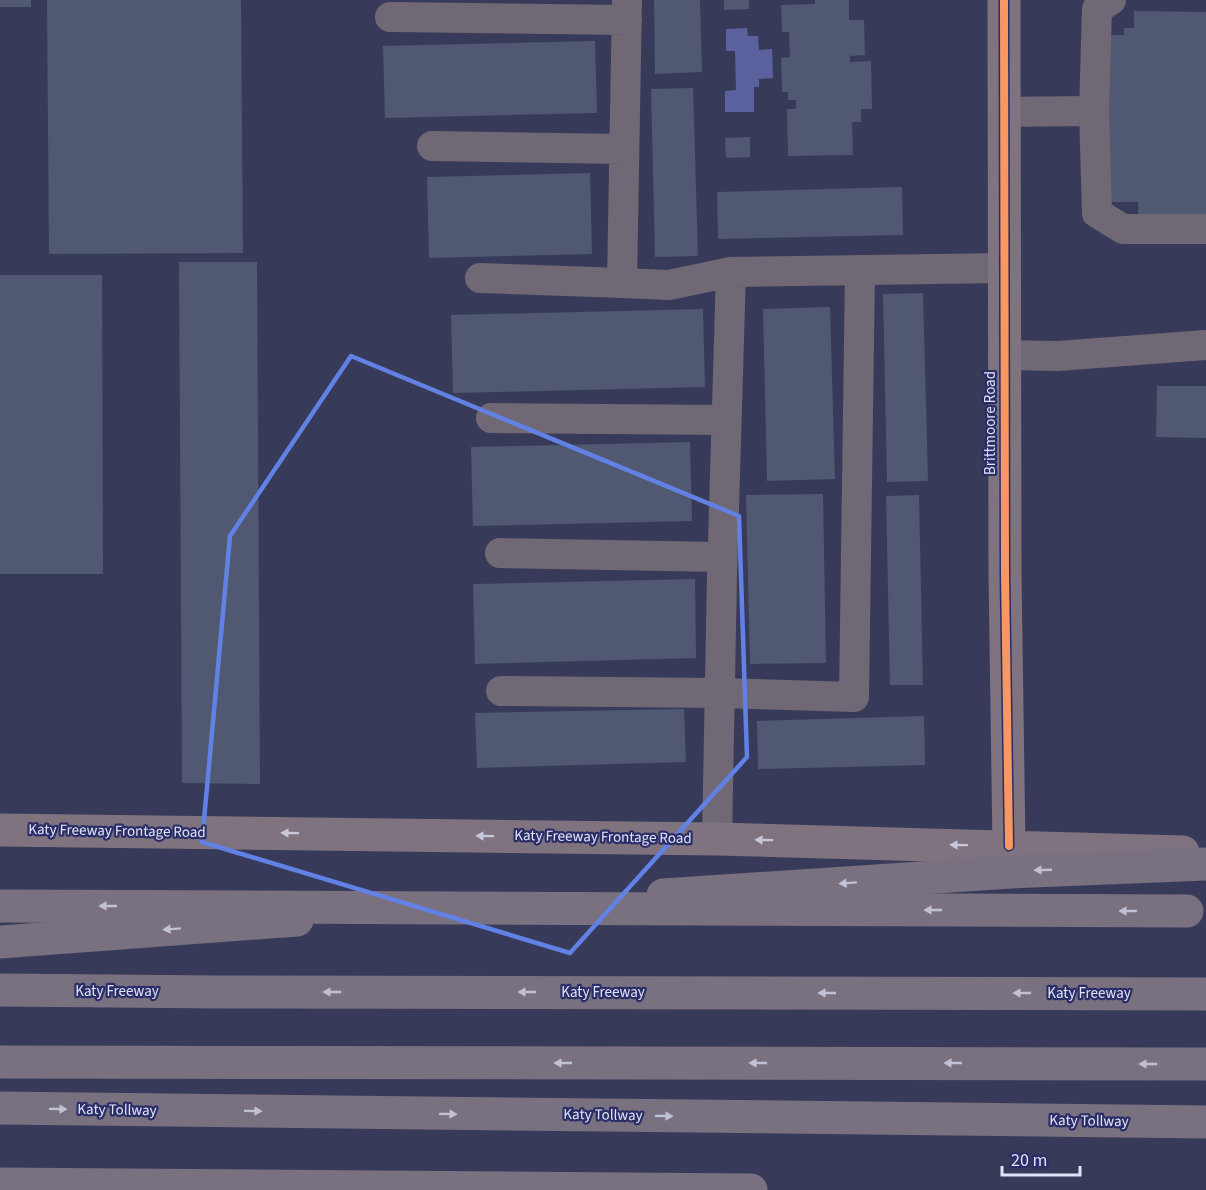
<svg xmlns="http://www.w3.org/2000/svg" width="1206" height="1190" viewBox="0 0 1206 1190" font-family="'Source Sans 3',sans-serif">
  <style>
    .water { fill: #5a619c }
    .building { fill: #505971 }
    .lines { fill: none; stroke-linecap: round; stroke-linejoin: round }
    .minor { stroke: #706874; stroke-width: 30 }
    .major { stroke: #7e737f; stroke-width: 33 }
    .highway { stroke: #797080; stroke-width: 33 }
    .highway-bridge { stroke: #797080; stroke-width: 33 }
    .cycleway-casing { stroke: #2b2e66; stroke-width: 11 }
    .cycleway { stroke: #f99763; stroke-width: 8 }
    .oneway { fill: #c8c8da }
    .oneway2 { fill: #c1c1d5 }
    .marked { fill: none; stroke: #6182e4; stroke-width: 4.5; stroke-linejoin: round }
    .labels { text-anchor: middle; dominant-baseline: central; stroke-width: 4.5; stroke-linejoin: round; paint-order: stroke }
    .street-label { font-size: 15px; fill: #e0e4f9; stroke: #2b2e66 }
  </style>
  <rect width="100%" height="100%" fill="#383a59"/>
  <!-- water -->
  <path class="water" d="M747 28 748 36H758L759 50 772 49 773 78 759 79V87H754V112H725V91L736 90 735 51H726V29Z"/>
  <!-- building -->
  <path class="building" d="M0 0H31V7H0Z
    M47 0H241L243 253 49 254Z
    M654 0H700L702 72 655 74Z
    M724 0H749V9L724 10Z
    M815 0H849V20H864L865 55 850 56V62L871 61 872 109H861V122H852L853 155 788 156 787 109H796V100H788V92H782L781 58 790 57 789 32H782L781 5 815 4Z
    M1134 11 1206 12V215H1138V202H1107L1108 35H1124V28H1134Z
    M595 41 597 113 385 118 383 46Z
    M693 88 698 256 655 257 651 89Z
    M750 137V157L726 158 725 138Z
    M590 173 592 254 429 258 427 177Z
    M902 187 903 235 718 239 717 192Z
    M179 262H257L260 784 182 783Z
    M0 275H102L103 574H0Z
    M923 293 928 481 887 482 883 294Z
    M830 307 835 479 767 481 763 309Z
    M703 309 705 387 453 393 451 315Z
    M1157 386H1206V438L1156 437Z
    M690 442 692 521 473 526 471 447Z
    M823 494 826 663 750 664 746 495Z
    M919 495 923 685H890L886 496Z
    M695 579 696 658 475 664 473 584Z
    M684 709 686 762 477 768 475 713Z
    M924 716 925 765 758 769 757 721Z"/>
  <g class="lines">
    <!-- minor -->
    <path class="minor" d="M627 0 622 283 669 285 731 272
      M1111 0 1097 9 1094 111 1097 213 1123 229H1206
      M390 17 627 20
      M1003 112 1094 111
      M432 146 624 149
      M480 278 622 283
      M1003 355 1058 356 1206 345
      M491 418 726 420
      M500 553 722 557
      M501 691 720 693 854 697 860 270
      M717 839 722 576 731 272 1003 268"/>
    <!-- major -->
    <path class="major" d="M1004 0 1005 574 1009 846
      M0 830 717 839 1183 852"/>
    <!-- highway -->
    <path class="highway" d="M663 895 1011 872 1206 864
      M0 942 297 920
      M0 990 221 992 1206 994
      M0 1062 1206 1064
      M0 1108 1206 1122
      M0 1184 751 1190"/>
    <!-- highway-bridge -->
    <path class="highway-bridge" d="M0 906 1187 911"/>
    <defs>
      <path id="cycleway" d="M1004 0 1005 574 1009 846"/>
    </defs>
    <!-- cycleway casing -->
    <use href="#cycleway" class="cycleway-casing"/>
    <!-- cycleway -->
    <use href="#cycleway" class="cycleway"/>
  </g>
  <!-- one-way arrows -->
  <defs><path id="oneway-solid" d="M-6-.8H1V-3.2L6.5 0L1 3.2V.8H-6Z" transform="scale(1.5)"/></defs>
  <g class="oneway">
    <use href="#oneway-solid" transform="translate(290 833) rotate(-179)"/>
    <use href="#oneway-solid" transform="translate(485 836) rotate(-179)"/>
    <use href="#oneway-solid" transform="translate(764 840) rotate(-179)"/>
    <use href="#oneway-solid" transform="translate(959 845) rotate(-179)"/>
  </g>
  <g class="oneway2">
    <use href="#oneway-solid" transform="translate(1043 870) rotate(178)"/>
    <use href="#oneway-solid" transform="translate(848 883) rotate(176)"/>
    <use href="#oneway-solid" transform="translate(108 906) rotate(-180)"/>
    <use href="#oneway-solid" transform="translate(933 910) rotate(-180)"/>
    <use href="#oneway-solid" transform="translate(1128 911) rotate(-180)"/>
    <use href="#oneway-solid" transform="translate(172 929) rotate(176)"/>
    <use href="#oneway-solid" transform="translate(332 992) rotate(-180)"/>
    <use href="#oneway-solid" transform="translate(527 992) rotate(-180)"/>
    <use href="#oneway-solid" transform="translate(827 993) rotate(-180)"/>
    <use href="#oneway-solid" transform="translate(1022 993) rotate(-180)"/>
    <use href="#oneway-solid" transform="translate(563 1063) rotate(-180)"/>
    <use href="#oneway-solid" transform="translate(758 1063) rotate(-180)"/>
    <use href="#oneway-solid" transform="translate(953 1063) rotate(-180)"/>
    <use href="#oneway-solid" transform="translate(1148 1064) rotate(-180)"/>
    <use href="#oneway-solid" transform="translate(58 1109) rotate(1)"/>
    <use href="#oneway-solid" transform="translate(253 1111) rotate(1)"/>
    <use href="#oneway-solid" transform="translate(448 1114) rotate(1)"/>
    <use href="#oneway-solid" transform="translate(664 1116) rotate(1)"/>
  </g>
  <!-- marked area -->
  <path class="marked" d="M351 356 739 516 747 757 570 953 202 842 230 536Z"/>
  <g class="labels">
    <!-- street labels -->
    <g class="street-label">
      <text transform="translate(990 423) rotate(-90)">Brittmoore Road</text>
      <text transform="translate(117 831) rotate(1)">Katy Freeway Frontage Road</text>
      <text transform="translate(603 837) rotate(1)">Katy Freeway Frontage Road</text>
      <text x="117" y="991">Katy Freeway</text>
      <text x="603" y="992">Katy Freeway</text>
      <text x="1089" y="993">Katy Freeway</text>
      <text transform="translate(117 1110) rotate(1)">Katy Tollway</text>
      <text transform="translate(603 1115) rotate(1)">Katy Tollway</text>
      <text transform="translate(1089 1121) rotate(1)">Katy Tollway</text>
    </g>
  </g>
  <!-- scale -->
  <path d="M1002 1166v9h78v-9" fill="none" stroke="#e0e4f9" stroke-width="3"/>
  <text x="1011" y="1166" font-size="18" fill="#e0e4f9" stroke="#2b2e66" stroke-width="4.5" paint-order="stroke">20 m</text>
</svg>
